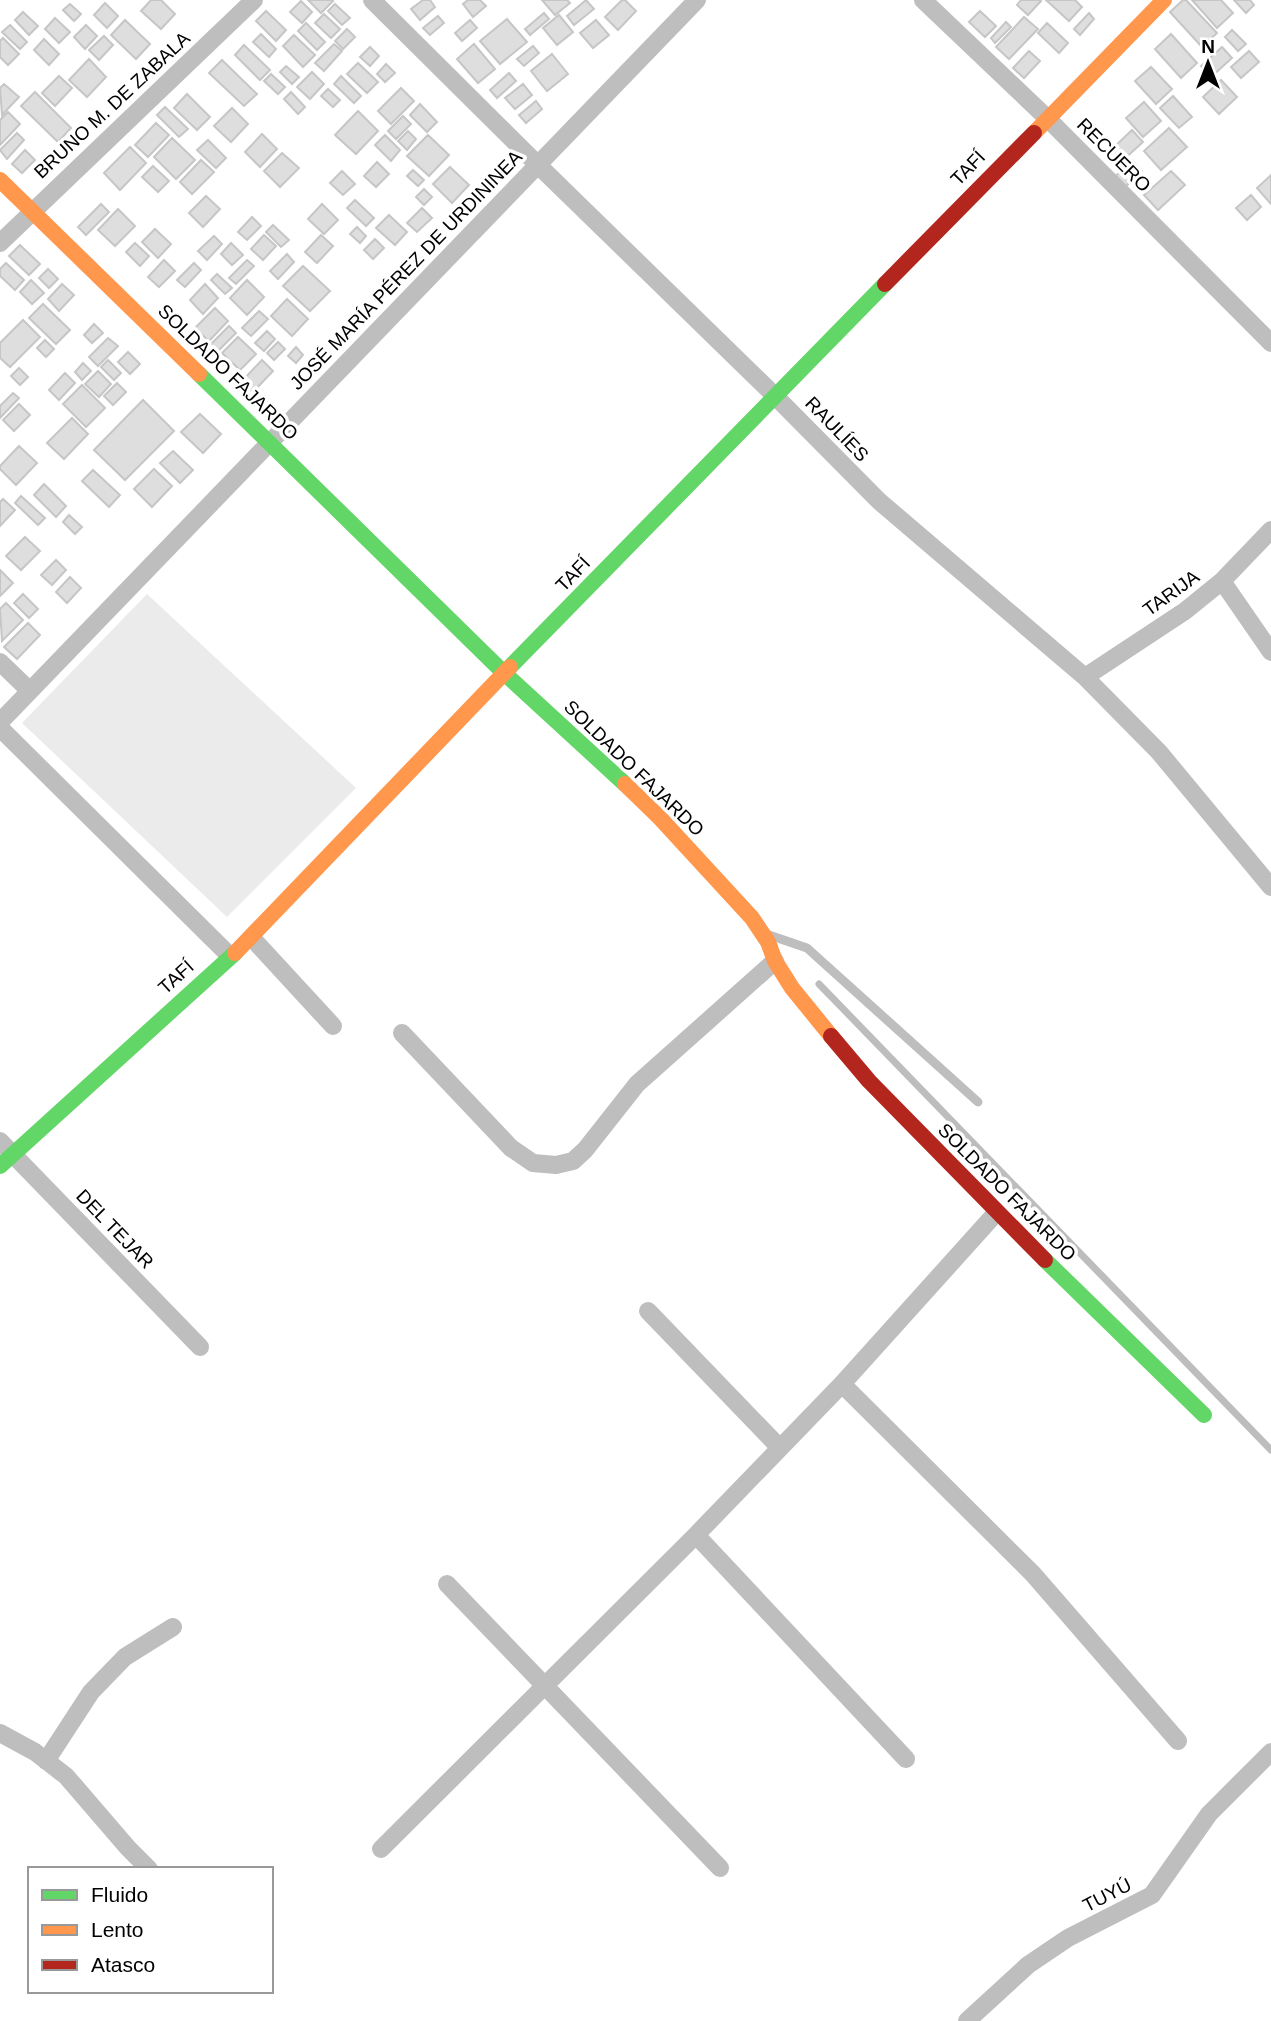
<svg xmlns="http://www.w3.org/2000/svg" width="1271" height="2021" viewBox="0 0 1271 2021" font-family="Helvetica,sans-serif">
  <style>
    .green { fill: #ebebeb }
    .lines { fill: none; stroke-linecap: round; stroke-linejoin: round }
    .stream { stroke: #bdbdbd; stroke-width: 7 }
    .building { fill: #dedede; stroke: #c6c6c6; stroke-width: 2 }
    .lane { stroke: #bebebe; stroke-width: 9 }
    .street { stroke: #bebebe; stroke-width: 18 }
    .fast { stroke: #63d668; stroke-width: 16 }
    .slow { stroke: #ff974d; stroke-width: 16 }
    .jam { stroke: #b3261e; stroke-width: 16 }
    .labels { text-anchor: middle; dominant-baseline: central; stroke-width: 7; stroke-linejoin: round; paint-order: stroke }
    .street-label { font-size: 19px; fill: #000; stroke: #fff }
  </style>
  <rect width="100%" height="100%" fill="#fff"/>
  <!-- green -->
  <path class="green" d="M147 594 356 788 227 917 22 723Z"/>
  <g class="lines">
    <!-- stream -->
    <path class="stream" d="M819 984 1271 1450"/>
  </g>
  <!-- building -->
  <path class="building" d="M151 0H161L175 14 161 29 141 11Z
    M308 0H332L333 1 321 13Z
    M423 0H430L435 7 420 20 411 9Z
    M468 0H480L486 6 473 17 463 4Z
    M542 0H567L570 3 555 15Z
    M586 0 594 9 574 25 567 16Z
    M622 0H625L636 11 618 30 605 17Z
    M1021 0H1040L1041 1 1028 15 1017 5Z
    M1046 0H1075L1082 7 1069 21Z
    M1183 0H1186L1217 33 1202 47 1170 12Z
    M1192 0H1221L1233 13 1217 28Z
    M1234 0H1250L1254 5 1246 13Z
    M301 1 312 12 302 23 290 12Z
    M105 3 118 16 107 28 94 15Z
    M70 4 81 14 74 21 63 10Z
    M335 4 350 18 342 25 328 11Z
    M266 11 286 30 276 41 256 21Z
    M980 11 996 26 985 37 969 22Z
    M23 12 38 26 29 35 15 20Z
    M544 13 549 19 530 35 525 29Z
    M1089 13 1094 19 1080 35 1074 29Z
    M324 14 340 29 331 38 315 23Z
    M559 15 573 32 557 45 543 28Z
    M438 16 444 23 430 35 423 28Z
    M1024 17 1038 29 1009 59 996 47Z
    M55 18 70 32 59 43 45 29Z
    M507 19 527 42 500 64 480 41Z
    M125 20 150 44 136 59 111 35Z
    M470 20 477 28 462 41 455 33Z
    M596 20 609 35 593 48 580 33Z
    M1006 22 1011 27 995 43 991 38Z
    M306 23 325 42 317 50 298 31Z
    M1047 23 1068 43 1059 53 1038 33Z
    M10 25 27 42 20 49 2 32Z
    M86 25 97 36 85 49 74 37Z
    M347 29 355 37 343 49 335 41Z
    M1232 30 1246 44 1238 51 1225 37Z
    M261 34 276 49 269 57 253 42Z
    M1171 34 1197 63 1181 78 1155 49Z
    M294 35 315 55 303 67 283 46Z
    M104 36 113 45 99 60 89 50Z
    M3 38 19 54 8 65 0 57V41Z
    M44 39 59 54 49 65 34 50Z
    M334 44 342 51 324 71 315 63Z
    M474 44 495 69 478 83 457 59Z
    M244 45 270 70 260 80 235 55Z
    M533 46 539 53 524 66 517 59Z
    M370 47 379 56 370 66 360 57Z
    M1222 47 1232 58 1211 77 1201 66Z
    M1029 51 1040 61 1024 78 1013 68Z
    M1249 51 1259 62 1241 78 1231 67Z
    M552 54 568 74 547 91 531 71Z
    M89 59 106 77 87 97 69 80Z
    M222 60 257 94 244 106 209 73Z
    M358 63 378 82 367 93 347 74Z
    M386 64 395 73 385 82 377 74Z
    M286 66 299 77 292 84 280 72Z
    M1151 67 1172 89 1156 104 1135 81Z
    M312 72 324 84 310 99 297 87Z
    M509 73 516 81 497 98 490 90Z
    M271 74 285 87 278 94 264 81Z
    M59 76 72 88 55 106 42 93Z
    M341 76 361 96 354 103 334 84Z
    M1221 80 1237 97 1219 114 1203 97Z
    M4 84 19 97 2 115 0 88Z
    M523 84 532 95 515 109 505 98Z
    M401 88 414 101 391 124 378 111Z
    M328 89 340 100 333 107 321 96Z
    M35 92 71 128 58 142 21 106Z
    M291 92 305 107 298 114 284 99Z
    M187 94 210 117 197 130 174 108Z
    M1173 96 1192 117 1179 128 1160 108Z
    M536 101 542 109 526 123 519 115Z
    M1144 102 1161 121 1143 137 1126 118Z
    M420 104 437 122 427 132 410 115Z
    M165 107 188 129 179 137 157 115Z
    M232 108 248 124 231 142 214 126Z
    M358 111 378 131 356 154 335 135Z
    M8 112 20 124 0 145V120Z
    M403 116 411 124 396 139 388 131Z
    M156 123 169 135 148 157 135 145Z
    M1169 128 1187 147 1161 170 1144 151Z
    M1132 130 1143 142 1122 161 1112 149Z
    M408 131 416 139 407 150 398 141Z
    M17 133 24 140 7 159 0 150Z
    M262 134 277 149 260 167 245 152Z
    M385 135 400 150 391 161 375 145Z
    M428 135 449 155 429 176 407 156Z
    M172 138 195 160 176 179 154 157Z
    M208 140 226 158 216 168 197 150Z
    M130 147 146 163 120 190 104 173Z
    M25 150 35 160 22 173 12 164Z
    M282 153 299 168 280 187 264 171Z
    M201 160 214 172 192 194 180 182Z
    M1133 161 1142 171 1122 190 1112 179Z
    M377 162 389 174 376 187 364 176Z
    M153 166 169 181 158 192 142 177Z
    M450 167 469 185 452 203 433 184Z
    M413 170 424 180 418 186 407 176Z
    M342 171 355 184 343 195 330 183Z
    M1171 171 1185 185 1158 210 1144 195Z
    M1271 175V204L1257 188Z
    M424 189 432 197 424 205 416 197Z
    M1251 195 1261 207 1247 220 1236 208Z
    M206 196 220 209 203 227 189 213Z
    M355 200 374 218 366 226 347 208Z
    M101 204 109 212 86 235 78 227Z
    M322 204 338 220 324 234 308 219Z
    M422 208 432 218 417 232 407 223Z
    M118 209 135 226 115 246 98 230Z
    M389 215 407 232 395 245 376 228Z
    M252 217 261 226 247 240 238 232Z
    M273 225 289 240 281 247 266 232Z
    M357 227 366 236 360 243 350 234Z
    M155 229 171 244 158 258 142 242Z
    M264 235 276 246 263 260 251 249Z
    M321 235 333 246 317 263 305 252Z
    M214 236 222 244 207 260 198 251Z
    M375 239 384 248 373 259 364 250Z
    M135 243 149 256 140 266 126 252Z
    M231 243 243 255 232 265 221 254Z
    M20 245 40 264 29 275 9 256Z
    M287 254 294 262 278 279 270 271Z
    M164 260 175 271 159 287 148 277Z
    M247 260 254 266 236 284 229 278Z
    M6 263 24 280 15 290 0 276V269Z
    M194 263 201 270 185 287 177 280Z
    M303 266 330 291 310 311 283 286Z
    M48 269 58 279 49 288 39 278Z
    M217 274 232 288 225 294 211 280Z
    M31 280 44 293 32 304 20 292Z
    M247 280 264 297 247 315 230 298Z
    M62 284 74 295 59 311 48 299Z
    M205 284 218 298 203 314 190 300Z
    M287 299 308 319 292 336 271 316Z
    M43 304 70 330 56 344 29 318Z
    M215 308 228 321 209 341 195 328Z
    M259 311 268 319 251 336 242 328Z
    M23 320 40 337 10 367 0 358V343Z
    M94 324 103 333 92 343 84 335Z
    M229 326 236 333 213 356 206 349Z
    M267 331 275 339 264 351 255 343Z
    M238 337 256 354 240 370 222 353Z
    M108 338 118 346 98 366 89 357Z
    M45 340 54 349 46 357 37 348Z
    M278 342 285 349 274 360 267 353Z
    M296 347 303 355 296 363 288 356Z
    M128 352 140 364 130 374 118 362Z
    M108 360 121 373 114 380 101 367Z
    M262 360 273 371 253 392 242 381Z
    M83 363 91 371 82 380 75 372Z
    M19 368 28 377 20 385 11 376Z
    M98 371 111 384 99 397 85 384Z
    M65 373 75 383 59 400 49 390Z
    M117 383 126 392 113 405 104 396Z
    M82 385 105 408 86 427 63 404Z
    M13 393 19 398 0 418V406Z
    M143 400 174 431 125 480 94 450Z
    M19 404 30 415 14 431 3 420Z
    M200 414 221 434 203 453 181 432Z
    M72 418 88 434 64 459 47 443Z
    M19 446 37 463 16 485 0 469V466Z
    M173 451 193 470 180 483 160 463Z
    M154 469 172 486 152 507 134 489Z
    M93 470 120 495 109 507 82 481Z
    M44 484 66 506 56 517 34 495Z
    M21 496 45 518 38 525 15 503Z
    M3 499 15 510 0 526V502Z
    M69 515 82 527 75 534 63 522Z
    M25 537 40 551 21 570 6 556Z
    M56 560 66 570 52 585 41 575Z
    M0 570 13 583 0 596Z
    M70 577 81 588 67 603 56 592Z
    M23 594 38 609 29 618 14 603Z
    M6 603 23 620 2 641 0 609Z
    M28 623 40 635 17 659 4 647Z"/>
  <g class="lines">
    <!-- lane -->
    <path class="lane" d="M769 935 807 948 978 1102"/>
    <!-- street -->
    <path class="street" d="M372 0 537 164 776 397 879 501 1085 677 1159 752 1271 887
      M923 0 1047 118 1271 343
      M0 243 254 0
      M1222 581 1271 652
      M0 662 29 690
      M1085 677 1185 611 1222 581 1271 530
      M0 722 697 0
      M0 728 230 956
      M252 938 333 1026
      M402 1033 511 1148 533 1163 556 1165 573 1161 585 1150 637 1084 775 961
      M0 1141 200 1347
      M648 1311 780 1448
      M842 1384 1033 1574 1178 1741
      M696 1535 906 1759
      M447 1584 720 1868
      M0 1733 35 1752 66 1776 128 1848 149 1869
      M46 1761 91 1692 125 1657 173 1627
      M381 1849 696 1535 842 1384 996 1213
      M967 2021 1028 1965 1068 1938 1152 1895 1209 1814 1271 1752"/>
    <!-- fast -->
    <path class="fast" d="M199 374 504 673 625 784
      M510 667 885 284
      M0 1166 235 953
      M1045 1260 1204 1415"/>
    <!-- slow -->
    <path class="slow" d="M1034 133 1164 0
      M0 180 199 374
      M625 784 660 818 752 918 768 942 775 961 792 988 831 1036
      M235 953 510 667"/>
    <!-- jam -->
    <path class="jam" d="M885 284 1034 133
      M831 1036 869 1081 1045 1260"/>
  </g>
  <g class="labels">
    <!-- street labels -->
    <g class="street-label">
      <text transform="translate(112 105) rotate(-43)">BRUNO M. DE ZABALA</text>
      <text transform="translate(1114 155) rotate(45)">RECUERO</text>
      <text transform="translate(968 168) rotate(-46)">TAFÍ</text>
      <text transform="translate(406 270) rotate(-46)">JOSÉ MARÍA PÉREZ DE URDININEA</text>
      <text transform="translate(228 372) rotate(44)">SOLDADO FAJARDO</text>
      <text transform="translate(837 429) rotate(46)">RAULÍES</text>
      <text transform="translate(573 574) rotate(-46)">TAFÍ</text>
      <text transform="translate(1171 593) rotate(-36)">TARIJA</text>
      <text transform="translate(634 768) rotate(44)">SOLDADO FAJARDO</text>
      <text transform="translate(176 977) rotate(-42)">TAFÍ</text>
      <text transform="translate(1007 1192) rotate(45)">SOLDADO FAJARDO</text>
      <text transform="translate(115 1229) rotate(46)">DEL TEJAR</text>
      <text transform="translate(1107 1895) rotate(-27)">TUYÚ</text>
    </g>
  </g>
  <!-- legend -->
  <rect x="28" y="1867" width="245" height="126" fill="#ffffff" stroke="#999999" stroke-width="2"/>
  <rect x="42" y="1890" width="35" height="10" fill="#63d668" stroke="#999999" stroke-width="2"/>
  <text x="91" y="1902" font-size="21" fill="#000000">Fluido</text>
  <rect x="42" y="1925" width="35" height="10" fill="#ff974d" stroke="#999999" stroke-width="2"/>
  <text x="91" y="1937" font-size="21" fill="#000000">Lento</text>
  <rect x="42" y="1960" width="35" height="10" fill="#b3261e" stroke="#999999" stroke-width="2"/>
  <text x="91" y="1972" font-size="21" fill="#000000">Atasco</text>
  <!-- north arrow -->
  <g transform="translate(1208 63)" stroke="#ffffff" stroke-width="5" paint-order="stroke">
  <path d="M0-5L12 26L0 18L-12 26Z" fill="#000000"/>
  <text y="-10" font-size="19" font-weight="bold" text-anchor="middle" fill="#000000">N</text>
  </g>
</svg>
